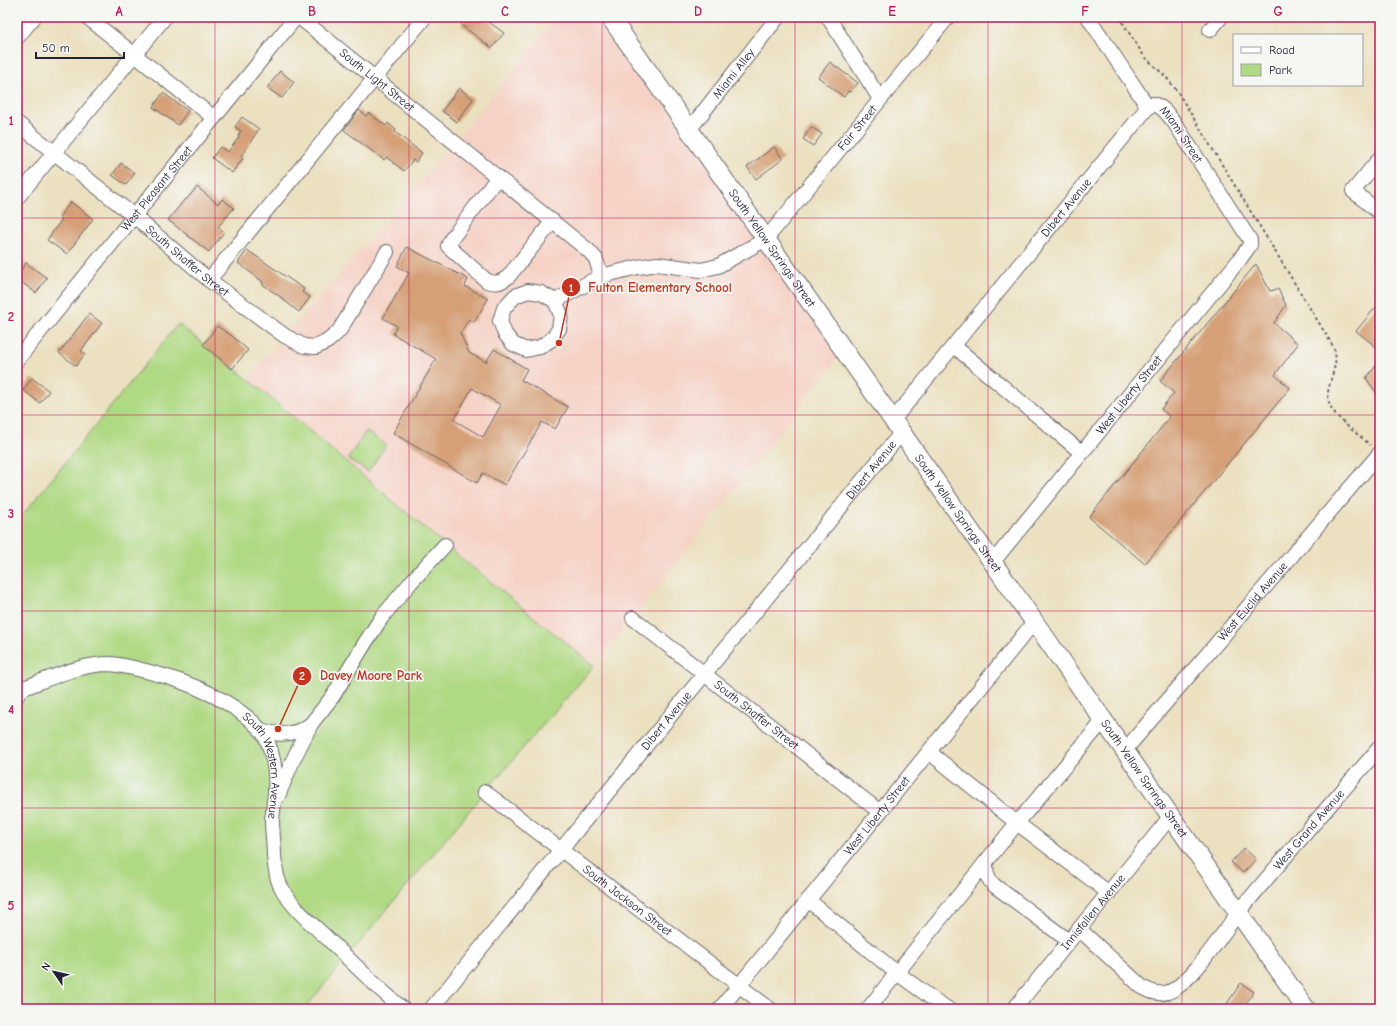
<svg xmlns="http://www.w3.org/2000/svg" width="1397" height="1026" viewBox="0 0 1397 1026" font-family="'Comic Neue',sans-serif">
  <style>
    .built { fill: #f6d1c5 }
    .green { fill: #b0d984; stroke: #697e60 }
    .building { fill: #d5a078; fill-rule: evenodd }
    .lines { fill: none; stroke-linecap: round; stroke-linejoin: round }
    .minor-casing { stroke: #686469; stroke-width: 16 }
    .major-casing { stroke: #686469; stroke-width: 20 }
    .path { stroke: #686469; stroke-width: 2; stroke-dasharray: 3 3; stroke-linecap: butt }
    .minor { stroke: #fff; stroke-width: 14 }
    .major { stroke: #fff; stroke-width: 18 }
    .grid { fill: none; stroke: #c2185b; stroke-width: 1; stroke-opacity: 0.55 }
    .labels { text-anchor: middle; dominant-baseline: central; stroke-width: 3.5; stroke-linejoin: round; paint-order: stroke }
    .street-label { font-size: 12px; fill: #22223b; stroke: #f6f6f2 }
    .leader { fill: none; stroke: #c8321e; stroke-width: 1.5 }
    .callout-dot { fill: #c8321e; stroke: #f6f6f2; stroke-width: 1.5 }
    .mark-label { font-size: 12px; text-anchor: middle; font-weight: bold; fill: #fff }
    .callout-label { font-size: 13px; text-anchor: middle; font-weight: bold; fill: #c8321e; stroke: #f6f6f2; stroke-width: 3.5; stroke-linejoin: round; paint-order: stroke }
    .neatline { fill: none; stroke: #c2185b; stroke-width: 1.5 }
    .grid-label { font-size: 13px; text-anchor: middle; font-weight: bold; fill: #c2185b }
  </style>
  <rect width="100%" height="100%" fill="#f6f6f2"/>
  <filter id="ink" filterUnits="userSpaceOnUse"><feTurbulence type="fractalNoise" baseFrequency=".025" numOctaves="2"/><feDisplacementMap in="SourceGraphic" scale="8" xChannelSelector="R" yChannelSelector="G"/><feConvolveMatrix kernelMatrix="1 2 1 2 8 2 1 2 1" color-interpolation-filters="sRGB"/></filter>
  <filter id="wash" filterUnits="userSpaceOnUse"><feTurbulence type="fractalNoise" baseFrequency=".012" numOctaves="4" result="noise"/><feDisplacementMap in="SourceGraphic" scale="16" xChannelSelector="R" yChannelSelector="G"/><feGaussianBlur stdDeviation="0.9" result="paint"/><feColorMatrix in="noise" values="0 0 0 0 0 0 0 0 0 0 0 0 0 0 0 0 0 1.4 0 .05"/><feComposite in="paint" operator="in"/></filter>
  <g filter="url(#wash)">
    <rect width="100%" height="100%" fill="#ebe0bf"/>
    <!-- built -->
    <path class="built" d="M557 17H610L844 350 633 618 594 666 445 545 248 379 455 142Z"/>
    <!-- green -->
    <path class="green" d="M178 324 248 379 445 545 594 666 485 792 304 1009H17V522Z
      M366 431 386 445 368 472 348 459Z"/>
    <g id="blocks">
      <!-- building -->
      <path class="building" d="M467 17H482L504 33 492 48 461 25Z
        M830 62 858 83 850 92 848 91 844 97 818 77Z
        M280 71 294 82 282 98 267 88Z
        M459 88 473 99 457 122 442 111Z
        M163 93 188 111 178 125 153 107Z
        M359 110 366 116 369 113 386 126 388 123 396 130 395 132 422 153 416 162 413 160 404 171 386 157 384 160 344 130Z
        M242 117 259 129 241 156 243 158 232 173 212 158 220 147 228 152 239 137 238 136 241 131 235 127Z
        M811 127 822 134 813 146 803 139Z
        M774 147 783 159 756 179 747 167Z
        M121 163 135 173 126 185 112 175Z
        M197 187 218 204 222 199 234 208 218 227 224 232 209 252 168 220 185 199 186 200Z
        M71 202 93 219 67 254 47 240 62 219 59 217Z
        M407 247 468 279 465 286 488 299 474 322 469 319 460 333 469 353 486 362 494 349 527 369 521 380 568 407 555 429 542 422 505 485 483 473 477 483 393 433 436 359 393 334 397 326 383 318 409 273 397 266ZM472 388 501 405 483 437 454 420Z
        M247 250 304 289 302 292 310 297 299 312 281 298H282L262 284 263 282 238 263Z
        M26 263 47 278 36 293 17 279V275Z
        M1256 264 1270 291 1278 289 1286 305 1274 323 1298 344 1275 375 1290 388 1145 564 1089 517 1170 417 1161 409 1174 393 1160 381Z
        M1380 302V350L1356 331Z
        M89 314 102 323 81 351 85 354 76 366 59 353Z
        M217 326 232 336 248 350 232 369 203 345Z
        M1380 361V398L1366 378Z
        M32 378 49 391 40 403 23 390Z
        M1244 848 1256 859 1243 873 1231 862Z
        M1241 983 1254 992 1242 1009H1231L1226 1005Z"/>
    </g>
  </g>
  <g filter="url(#ink)">
    <use href="#blocks" fill-opacity="0" stroke="#686469" stroke-width="1"/>
    <g class="lines">
      <defs>
        <g id="minor">
          <path d="M87 17 214 118"/>
          <path id="s1" d="M299 17 589 251 596 259 601 276"/>
          <path d="M828 17 880 99"/>
          <path d="M1088 17 1148 107"/>
          <path d="M1210 30 1221 17"/>
          <path d="M17 38 34 17"/>
          <path id="s2" d="M17 123 134 216 209 280 285 336 304 346 316 347 328 341 339 331 387 252"/>
          <path id="s3" d="M689 130 778 17"/>
          <path d="M1380 158 1353 191 1380 213"/>
          <path d="M498 177 452 238 448 246 487 281C496 284 500 283 508 277L553 221"/>
          <path d="M17 198 165 17"/>
          <path d="M209 280 425 17"/>
          <path id="s4" d="M555 301 561 315 559 329 552 339 540 347 526 350 513 344 505 334 500 321 504 308 515 296 528 291 541 293 555 301 601 276 638 267 657 264 701 270 718 266 766 239 948 17"/>
          <path d="M954 346 1082 453"/>
          <path id="s5" d="M17 360 296 17"/>
          <path id="s6" d="M893 420 1148 107 1153 104C1163 106 1168 115 1174 122L1250 240V245L1240 259 992 563"/>
          <path id="s7" d="M633 618 880 812"/>
          <path id="s8" d="M17 696 20 690 26 687C53 677 81 664 110 664 122 665 134 668 146 671 186 681 231 699 260 729 267 737 271 750 273 760 278 780 274 800 272 820 272 832 274 844 274 856 275 865 276 877 280 885 291 907 311 923 328 939 353 963 377 988 403 1009"/>
          <path d="M261 730C279 736 295 736 311 724"/>
          <path id="s9" d="M1125 750 1380 453"/>
          <path d="M929 752 1017 823 1109 893"/>
          <path id="s10" d="M485 792 770 1009"/>
          <path d="M278 796 293 760 311 724 333 696 365 643 382 617 412 581 445 545"/>
          <path d="M986 862C986 873 987 879 995 886L1069 941"/>
          <path d="M808 900 897 973 937 1002 948 1009"/>
          <path id="s11" d="M1079 929 1142 987C1151 992 1160 996 1171 991 1193 980 1222 934 1238 913 1284 857 1333 802 1380 747"/>
          <path id="s12" d="M431 1009 902 432"/>
          <path id="s13" d="M720 1009 1034 622"/>
          <path d="M868 1009 1017 823 1104 720"/>
          <path id="s14" d="M1014 1009 1171 816"/>
        </g>
        <g id="major">
          <path id="s15" d="M610 17 1306 1009"/>
        </g>
      </defs>
      <!-- minor casing -->
      <use href="#minor" class="minor-casing"/>
      <!-- major casing -->
      <use href="#major" class="major-casing"/>
      <!-- path -->
      <path class="path" d="M1119 17 1144 56 1166 77 1177 91 1330 341C1332 344 1334 348 1335 352 1339 372 1320 390 1332 409 1340 422 1358 434 1370 445"/>
      <!-- minor -->
      <use href="#minor" class="minor"/>
      <!-- major -->
      <use href="#major" class="major"/>
    </g>
  </g>
  <!-- grid -->
  <path class="grid" d="M215 17V1009M409 17V1009M602 17V1009M795 17V1009M988 17V1009M1182 17V1009M17 218H1380M17 415H1380M17 611H1380M17 808H1380"/>
  <g class="labels">
    <!-- street labels -->
    <g class="street-label">
      <text stroke="none"><textPath href="#s3" startOffset="72">Miami Alley</textPath></text>
      <text stroke="none"><textPath href="#s1" startOffset="100">South Light Street</textPath></text>
      <text stroke="none"><textPath href="#s4" startOffset="555">Fair Street</textPath></text>
      <text stroke="none"><textPath href="#s6" startOffset="452">Miami Street</textPath></text>
      <text stroke="none"><textPath href="#s5" startOffset="221">West Pleasant Street</textPath></text>
      <text stroke="none"><textPath href="#s6" startOffset="274">Dibert Avenue</textPath></text>
      <text stroke="none"><textPath href="#s15" startOffset="282">South Yellow Springs Street</textPath></text>
      <text stroke="none"><textPath href="#s2" startOffset="219">South Shaffer Street</textPath></text>
      <text transform="translate(1129 395) rotate(-51)">West Liberty Street</text>
      <text stroke="none"><textPath href="#s12" startOffset="696">Dibert Avenue</textPath></text>
      <text stroke="none"><textPath href="#s15" startOffset="606">South Yellow Springs Street</textPath></text>
      <text stroke="none"><textPath href="#s9" startOffset="196">West Euclid Avenue</textPath></text>
      <text stroke="none"><textPath href="#s7" startOffset="157">South Shaffer Street</textPath></text>
      <text stroke="none"><textPath href="#s12" startOffset="372">Dibert Avenue</textPath></text>
      <text stroke="none"><textPath href="#s8" startOffset="303">South Western Avenue</textPath></text>
      <text stroke="none"><textPath href="#s15" startOffset="930">South Yellow Springs Street</textPath></text>
      <text stroke="none"><textPath href="#s13" startOffset="249">West Liberty Street</textPath></text>
      <text stroke="none"><textPath href="#s11" startOffset="329">West Grand Avenue</textPath></text>
      <text stroke="none"><textPath href="#s10" startOffset="179">South Jackson Street</textPath></text>
      <text stroke="none"><textPath href="#s14" startOffset="125">Innisfallen Avenue</textPath></text>
    </g>
  </g>
  <!-- callouts -->
  <path class="leader" d="M559 343L571 287M278 729L302 676"/>
  <g class="callout-dot">
    <circle cx="559" cy="343" r="4"/>
    <circle cx="278" cy="729" r="4"/>
    <circle cx="571" cy="287" r="10"/>
    <circle cx="302" cy="676" r="10"/>
  </g>
  <g class="mark-label">
    <text x="571" y="292">1</text>
    <text x="302" y="680">2</text>
  </g>
  <g class="callout-label">
    <text x="660" y="292">Fulton Elementary School</text>
    <text x="371" y="680">Davey Moore Park</text>
  </g>
  <!-- margin -->
  <rect width="1397" height="1026" fill="none" stroke="#f6f6f2" stroke-width="44"/>
  <!-- legend -->
  <rect x="1233" y="34" width="130" height="52" fill="#f6f6f2" stroke="#a1a1a9"/>
  <rect x="1241" y="47" width="20" height="6" fill="#ffffff" stroke="#a1a1a9"/>
  <text x="1269" y="54" font-size="12" fill="#22223b">Road</text>
  <rect x="1241" y="64" width="20" height="12" fill="#b0d984" stroke="#a1a1a9"/>
  <text x="1269" y="74" font-size="12" fill="#22223b">Park</text>
  <!-- north arrow -->
  <g transform="translate(54 972) rotate(304)" stroke="#f6f6f2" stroke-width="3" paint-order="stroke">
  <path d="M0-3L7 15L0 10L-7 15Z" fill="#22223b"/>
  <text y="-6" font-size="11" font-weight="bold" text-anchor="middle" fill="#22223b">N</text>
  </g>
  <!-- scale -->
  <path d="M36 52v6h88v-6" fill="none" stroke="#22223b" stroke-width="2"/>
  <text x="42" y="52" font-size="12" fill="#22223b" stroke="#f6f6f2" stroke-width="3" paint-order="stroke">50 m</text>
  <rect x="22" y="22" width="1353" height="982" class="neatline"/>
  <g class="grid-label">
    <text x="119" y="16">A</text>
    <text x="312" y="16">B</text>
    <text x="505" y="16">C</text>
    <text x="698" y="16">D</text>
    <text x="892" y="16">E</text>
    <text x="1085" y="16">F</text>
    <text x="1278" y="16">G</text>
    <text x="11" y="125">1</text>
    <text x="11" y="321">2</text>
    <text x="11" y="518">3</text>
    <text x="11" y="714">4</text>
    <text x="11" y="910">5</text>
  </g>
</svg>
